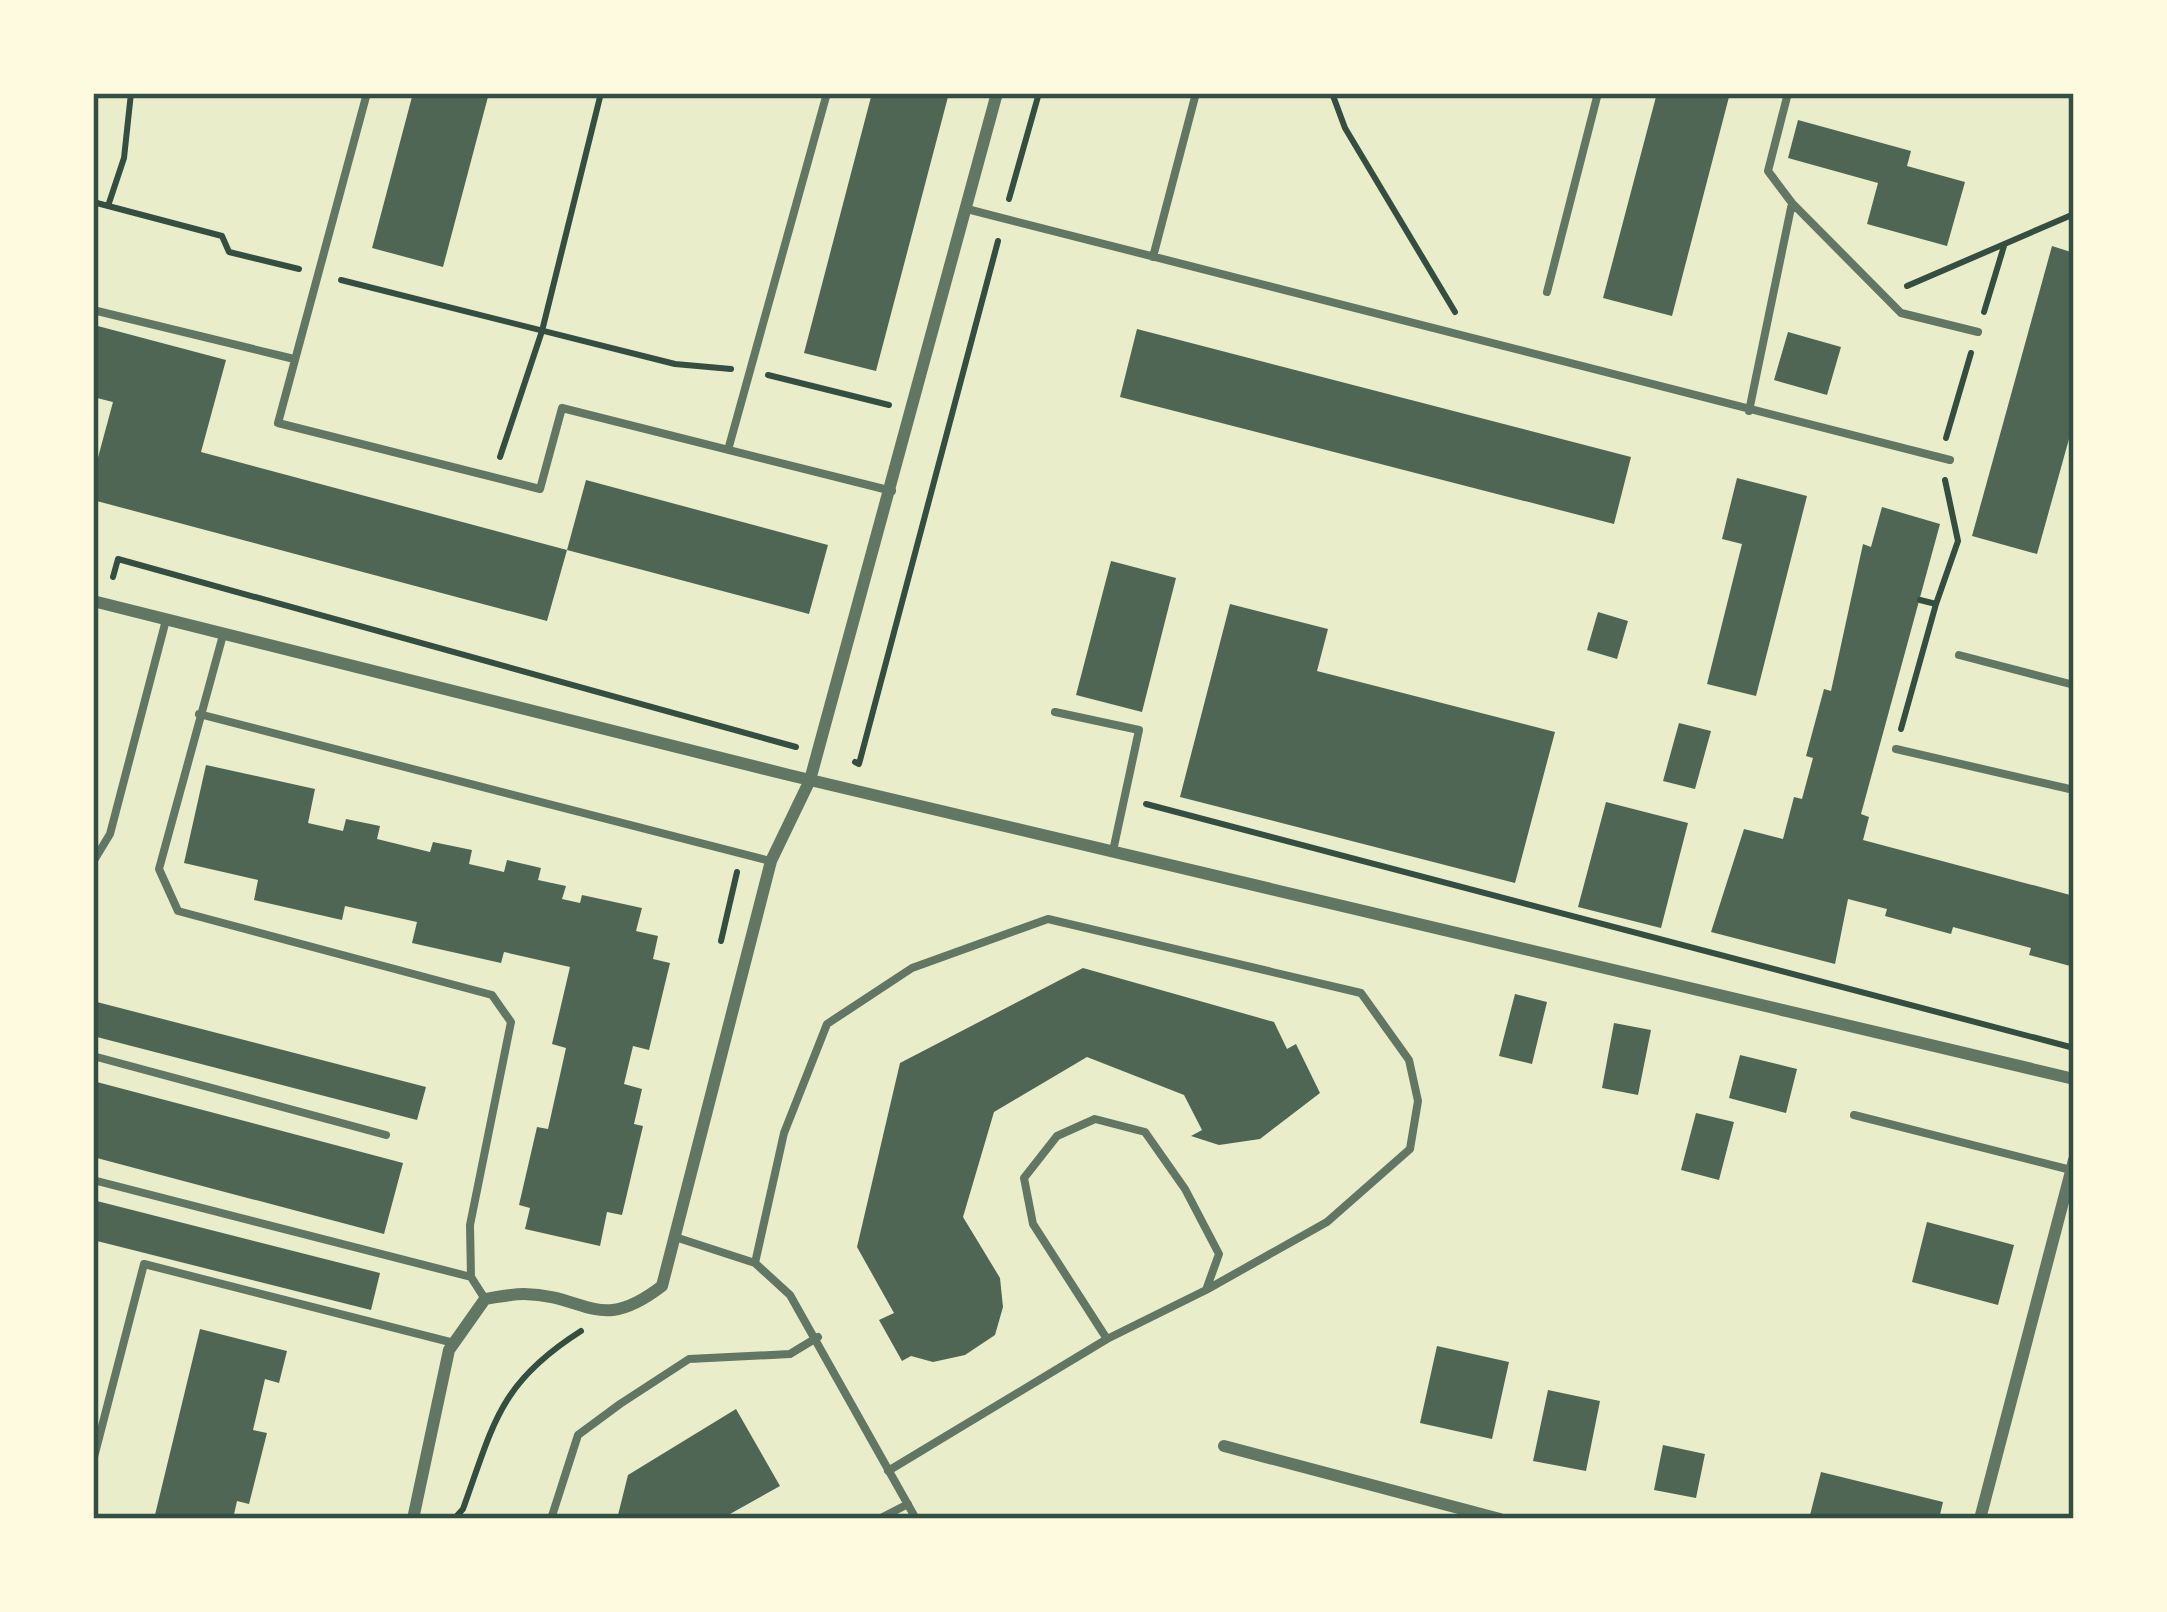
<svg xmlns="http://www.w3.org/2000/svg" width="2167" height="1612" viewBox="0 0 2167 1612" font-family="'Work Sans',sans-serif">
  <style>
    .building { fill: #4f6655 }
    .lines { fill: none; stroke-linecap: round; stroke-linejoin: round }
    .path { stroke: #344e41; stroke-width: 6 }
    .service { stroke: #617663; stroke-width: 8 }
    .minor { stroke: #617663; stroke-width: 12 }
    .neatline { fill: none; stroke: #344e41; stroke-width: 4.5 }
  </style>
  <rect width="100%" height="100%" fill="#e9edc9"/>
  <!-- building -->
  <path class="building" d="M413 93H489L443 267 372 248Z
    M872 93H949L876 371 804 353Z
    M1657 93H1730L1672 316 1603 298Z
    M1798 120 1911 151 1907 166 1965 182 1947 246 1867 224 1878 183 1788 158Z
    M2052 246 2074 253V421L2037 554 1972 536Z
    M94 325 226 360 201 452 567 550 547 621 93 500V476L113 402 93 397Z
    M1137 329 1631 457 1614 524 1120 397Z
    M1788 332 1841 347 1827 395 1774 380Z
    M1737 478 1807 496 1756 696 1707 684 1742 544 1722 539Z
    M586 480 828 545 809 614 567 550Z
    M1882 507 1940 524 1861 814 1869 817 1863 840 2074 896V967L2029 955 2031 948 1953 927 1951 934 1885 916 1887 909 1848 899 1835 964 1711 932 1744 829 1783 839 1794 797 1802 799 1813 758 1806 756 1824 689 1831 691 1863 544 1871 547Z
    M1111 561 1176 578 1142 712 1076 695Z
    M1230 604 1328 629 1317 671 1555 732 1515 883 1180 797Z
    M1598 612 1628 621 1617 659 1587 650Z
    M1679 723 1711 731 1695 789 1663 781Z
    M206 765 315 789 308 823 343 831 346 819 380 826 377 839 430 852 433 842 472 850 469 864 504 872 507 860 541 868 538 880 566 886 562 899 580 903 582 895 642 908 636 931 658 936 653 959 670 963 649 1050 633 1046 624 1084 642 1089 634 1124 643 1126 622 1215 607 1212 600 1246 525 1229 530 1208 519 1205 537 1127 548 1129 566 1048 552 1044 570 967 504 952 501 963 412 943 417 922 345 906 342 920 254 900 258 880 184 863Z
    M1606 802 1688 823 1661 928 1578 907Z
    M1083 968 1274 1022 1287 1049 1296 1044 1320 1093 1260 1139 1219 1145 1191 1136 1202 1130 1184 1095 1087 1057 994 1112 963 1217 1000 1278 1003 1307 995 1335 965 1355 933 1362 911 1356 902 1361 879 1320 894 1313 857 1247 900 1063Z
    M1515 994 1547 1002 1532 1064 1499 1056Z
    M93 1001 426 1087 417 1120 93 1036Z
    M1614 1023 1651 1030 1638 1095 1602 1088Z
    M1740 1055 1797 1069 1786 1113 1729 1098Z
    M93 1081 403 1163 384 1234 93 1157Z
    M1696 1113 1734 1122 1719 1180 1681 1170Z
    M93 1200 380 1273 371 1310 93 1240Z
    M1927 1222 2014 1245 1998 1305 1912 1282Z
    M200 1329 287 1351 279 1383 265 1379 253 1430 267 1433 249 1504 237 1501 233 1519H154Z
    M1437 1346 1509 1362 1492 1439 1420 1423Z
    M1548 1390 1600 1401 1586 1471 1533 1461Z
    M736 1409 780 1486 721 1519H617L628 1475Z
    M1663 1445 1705 1454 1696 1498 1654 1490Z
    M1821 1472 1943 1502 1939 1519H1809Z"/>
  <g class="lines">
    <!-- path -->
    <path class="path" d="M1332 93 1345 128 1455 312
      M1009 199 1039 93
      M93 202 222 236 229 252 299 269
      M108 206 124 158 131 93
      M341 280 675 364 731 369
      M1907 286 2074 214
      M1984 312 2004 246
      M768 375 889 405
      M1946 438 1971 353
      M500 457 542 331 601 93
      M113 577 118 559 796 747
      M1936 604 1958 541 1945 480
      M1901 729 1936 604 1920 600
      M855 762 859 764 998 241
      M1146 804 2074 1048
      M721 941 737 872
      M454 1519 463 1509C494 1423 499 1383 581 1331"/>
    <!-- service -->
    <path class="service" d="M367 93 278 423 540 489 562 408 892 491
      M1793 204 1901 313 1978 332
      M967 209 1950 460
      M1153 257 1196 93
      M1547 292 1598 93
      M93 310 294 359
      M1749 411 1792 203 1768 171 1788 93
      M728 450 827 93
      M223 635 159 869 178 911 492 995 511 1022 470 1225 471 1277
      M1959 655 2074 685
      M1055 712 1139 730 1113 851
      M199 714 770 861
      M1896 749 2074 790
      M93 862 110 834 166 620
      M93 1056 386 1135
      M1854 1115 2071 1170
      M93 1180 471 1277 485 1299
      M675 1237 755 1263 790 1295 916 1519
      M755 1263 784 1133 827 1024 912 968 1048 919 1361 993 1409 1060 1418 1101 1410 1149 1327 1222 1206 1290
      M93 1461 144 1264 454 1343
      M888 1471 1107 1339 1206 1290 1219 1254 1185 1189 1145 1132 1095 1119 1057 1136 1024 1178 1033 1224 1107 1339
      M551 1519 578 1435 620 1404 689 1359 790 1354 818 1337
      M879 1519 908 1504"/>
    <!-- minor -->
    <path class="minor" d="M93 601 789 775 2074 1079
      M1224 1446 1500 1519
      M413 1519 449 1350 485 1299C498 1297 512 1294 524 1294 588 1295 598 1335 662 1286L771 861 810 780 997 93
      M1980 1519 2074 1160"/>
  </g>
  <!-- border -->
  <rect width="2167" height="1612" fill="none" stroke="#fefae0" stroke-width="192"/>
  <rect x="96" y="96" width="1975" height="1420" class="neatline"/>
</svg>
